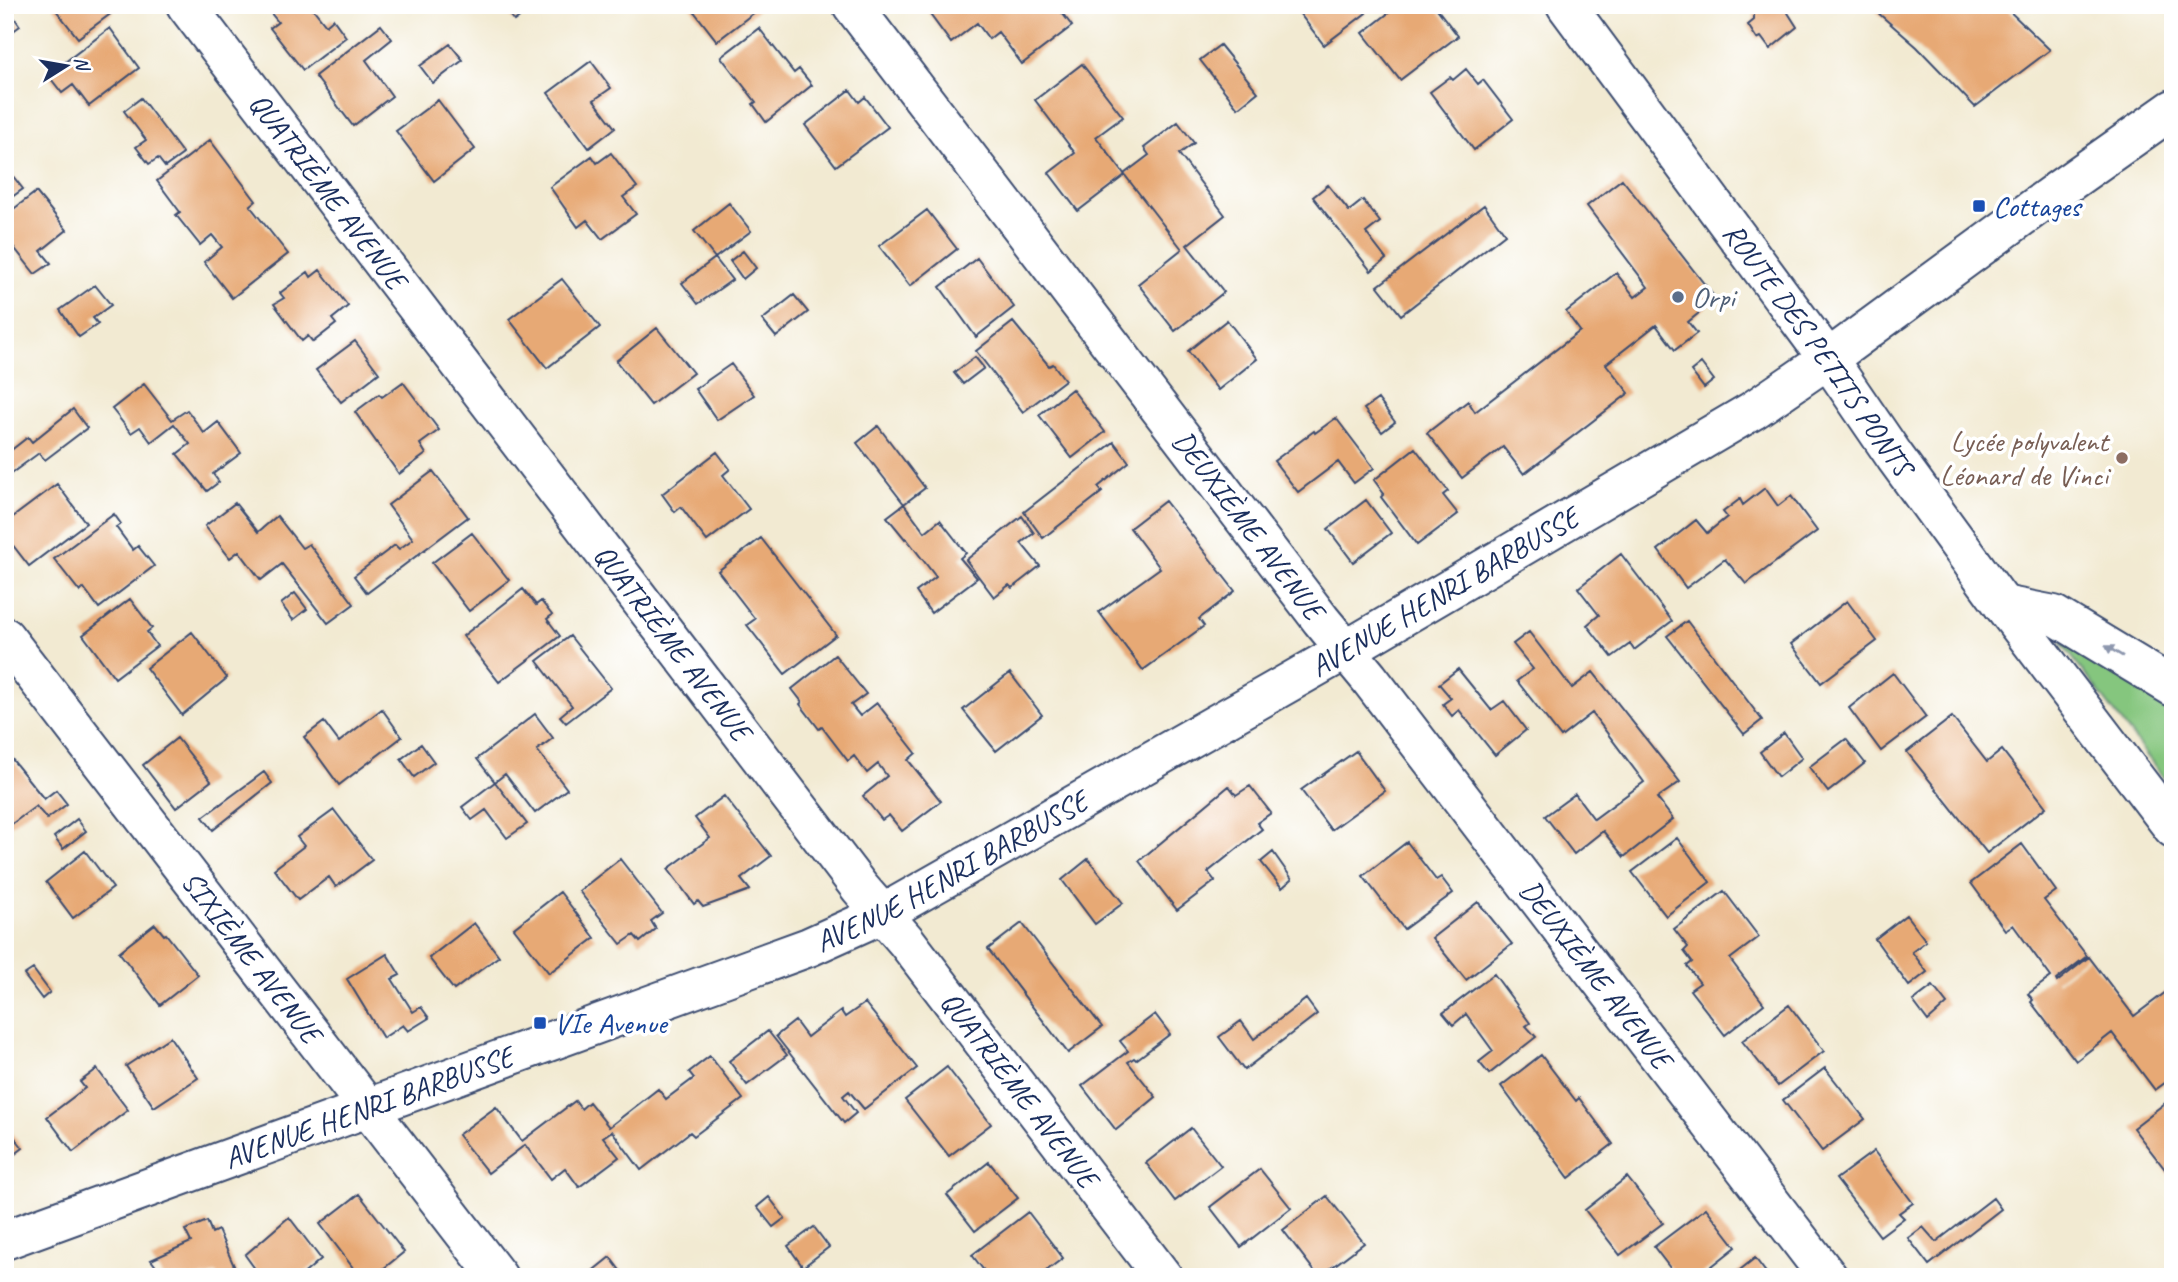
<svg xmlns="http://www.w3.org/2000/svg" width="2178" height="1282" viewBox="0 0 2178 1282" font-family="Caveat,sans-serif">
  <style>
    .green { fill: #85c67e; stroke: #507a6e; stroke-width: 2 }
    .building { fill: #e7a975 }
    .lines { fill: none; stroke-linecap: round; stroke-linejoin: round }
    .minor-casing { stroke: #3b4b6f; stroke-width: 42 }
    .major-casing { stroke: #3b4b6f; stroke-width: 42 }
    .minor { stroke: #fff; stroke-width: 38 }
    .major { stroke: #fff; stroke-width: 38 }
    .oneway { fill: #8d97ae }
    .transit-dot { fill: #1a4fb4; stroke: #fff; stroke-width: 2.5 }
    .service-dot { fill: #5c6f8a; stroke: #fff; stroke-width: 2.5 }
    .education-dot { fill: #8d6e63; stroke: #fff; stroke-width: 2.5 }
    .labels { text-anchor: middle; dominant-baseline: central; stroke-width: 7; stroke-linejoin: round; paint-order: stroke }
    .street-label { font-size: 30px; fill: #1b2f5e; stroke: #fff }
    .transit-label { font-size: 30px; fill: #164399; stroke: #fff; text-anchor: start }
    .service-label { font-size: 30px; fill: #4e5e75; stroke: #fff; text-anchor: start }
    .education-label { font-size: 30px; fill: #785e54; stroke: #fff; text-anchor: end }
  </style>
  <rect width="100%" height="100%" fill="#fff"/>
  <filter id="ink" filterUnits="userSpaceOnUse"><feTurbulence type="fractalNoise" baseFrequency=".0143" numOctaves="2"/><feDisplacementMap in="SourceGraphic" scale="14" xChannelSelector="R" yChannelSelector="G"/><feConvolveMatrix kernelMatrix="1 2 1 2 8 2 1 2 1" color-interpolation-filters="sRGB"/></filter>
  <filter id="wash" filterUnits="userSpaceOnUse"><feTurbulence type="fractalNoise" baseFrequency=".00686" numOctaves="4" result="noise"/><feDisplacementMap in="SourceGraphic" scale="28" xChannelSelector="R" yChannelSelector="G"/><feGaussianBlur stdDeviation="1.57" result="paint"/><feColorMatrix in="noise" values="0 0 0 0 0 0 0 0 0 0 0 0 0 0 0 0 0 1.4 0 .05"/><feComposite in="paint" operator="in"/></filter>
  <g filter="url(#wash)">
    <rect width="100%" height="100%" fill="#f2ead2"/>
    <!-- green -->
    <path class="green" d="M2060 641 2173 701V790Z"/>
    <g id="blocks">
      <!-- building -->
      <path class="building" d="M52 5H108L113 12 78 38Z
        M278 5H310L326 25 333 19 346 37 303 70 270 28 278 22 270 12Z
        M502 5H521L526 12 514 21Z
        M689 5H764L717 41Z
        M923 5H991L995 10 1001 5H1056L1072 26 1022 64 998 32 989 39 977 23 951 43Z
        M1293 5H1360L1366 13 1324 45Z
        M1399 5H1434L1458 36 1400 80 1363 33Z
        M1771 5H1783L1797 27 1770 49 1761 37 1757 39 1748 25 1754 20V11L1761 8 1767 9Z
        M1869 5H2003L2050 50 1975 107 1917 47Z
        M9 10 20 26 5 37V13Z
        M381 25 392 39 366 60 392 96 353 126 315 76Z
        M110 28 139 68 89 106 73 85 62 93 48 75Z
        M759 28 794 73 799 69 812 85 766 122 753 104 756 102 721 57Z
        M450 44 463 60 433 83 420 66Z
        M1220 45 1258 92 1238 108 1200 60Z
        M591 61 611 88 594 100 615 128 589 148 548 93Z
        M1082 64 1123 117 1096 137 1125 175 1078 211 1049 173 1075 153 1035 100Z
        M1466 69 1478 84 1483 80 1513 119 1474 150 1430 92 1450 77 1453 80Z
        M850 90 859 102 865 97 888 127 836 166 805 125Z
        M141 98 183 154 165 167 158 158 149 164 136 147 146 140 124 111Z
        M438 100 475 149 434 181 396 131Z
        M1178 122 1194 143 1179 154 1225 215 1187 245 1224 292 1175 331 1138 284 1182 249 1124 174 1149 155 1144 148Z
        M210 140 256 201 250 206 288 254 232 298 204 262 222 247 212 235 200 245 176 215 180 212 157 181Z
        M611 153 637 187 623 197 636 214 602 239 587 220 578 227 550 187 592 156 597 163Z
        M5 166 23 189 5 202Z
        M1622 179 1716 299 1688 322 1697 333 1675 350 1656 325 1606 364 1629 393 1524 474 1503 447 1462 478 1427 433 1468 401 1475 412 1580 331 1566 312 1616 273 1635 297 1648 287 1587 206Z
        M1328 185 1349 211 1363 200 1380 222 1366 233 1386 259 1371 271 1313 197Z
        M36 192 67 230 41 251 51 263 35 274 5 236V204L11 211Z
        M729 203 751 231 715 258 732 280 698 304 682 283 715 258 694 231Z
        M1484 205 1505 234 1401 315 1378 286Z
        M927 210 957 249 910 286 879 246Z
        M743 251 756 268 743 279 730 261Z
        M977 258 1014 307 976 337 940 287Z
        M320 270 348 306 332 319 336 324 313 342 308 336 302 341 274 304 284 298 280 293 308 272 311 277Z
        M562 279 600 327 547 368 509 319Z
        M95 285 111 305 93 318 98 324 79 337 60 310Z
        M794 295 808 312 776 337 762 320Z
        M1227 320 1257 359 1218 390 1188 351Z
        M1013 322 1049 366 1053 364 1065 380 1023 412 976 351Z
        M657 328 693 373 651 405 616 361Z
        M355 341 379 373 341 402 316 370Z
        M975 357 984 368 963 384 954 373Z
        M1701 363 1714 380 1704 388 1691 371Z
        M731 364 754 395 717 420 695 389Z
        M403 382 439 430 420 444 426 454 399 474 355 412 379 394 382 397Z
        M144 384 172 420 187 410 204 433 218 422 241 453 213 474 219 482 207 491 177 454 190 444 174 424 151 442 140 427 131 433 112 409Z
        M1072 389 1105 432 1072 458 1039 415Z
        M1378 399 1395 422 1382 432 1364 409Z
        M73 409 87 428 45 460 39 453 5 478V455L28 437 32 442Z
        M1336 418 1374 468 1354 483 1338 462 1298 492 1274 461 1314 431 1315 433Z
        M878 426 925 488 904 504 925 532 940 520 966 553 960 558 977 578 931 613 916 592 936 577 906 538 905 539 887 517 904 504 857 443Z
        M1114 442 1129 462 1098 487 1102 492 1043 538 1024 512Z
        M1415 448 1448 491 1443 495 1458 514 1417 545 1381 497 1384 494 1374 480Z
        M717 452 730 469 723 475 749 509 707 541 681 507 675 512 662 494Z
        M433 471 468 517 367 593 354 576 395 545 399 549 413 539 388 505Z
        M57 484 86 523 29 566 5 535V523Z
        M1765 488 1778 506 1791 496 1817 531 1746 584 1725 559 1686 588 1658 550 1696 520 1707 533 1727 517 1723 512 1740 499 1743 505Z
        M1366 500 1391 533 1353 562 1328 529Z
        M1165 501 1235 591 1199 619 1204 626 1143 670 1099 612 1160 568 1130 528Z
        M235 503 258 532 277 516 302 548 309 544 354 604 328 623 282 564 261 580 239 551 230 558 205 526Z
        M114 514 121 524 116 527 133 550 138 546 154 566 99 608 84 588 80 592 54 559Z
        M1022 516 1034 533 1021 543 1040 566 1012 588 1009 585 994 597 966 560Z
        M472 533 509 580 469 611 432 563Z
        M761 538 836 635 785 674 747 625 755 619 718 571Z
        M1621 554 1672 621 1634 650 1630 644 1612 657 1587 625 1599 615 1578 588Z
        M523 589 536 605 541 601 552 615 547 619 560 636 499 682 463 636Z
        M295 593 307 609 293 620 281 604Z
        M130 599 152 628 147 632 157 646 115 678 83 635Z
        M1847 601 1877 641 1821 683 1791 644Z
        M1687 621 1762 720 1744 734 1667 636Z
        M192 632 227 678 182 715 146 668Z
        M1529 632 1572 688 1593 672 1680 782 1657 798 1673 819 1624 857 1603 831 1574 854 1545 816 1575 794 1594 819 1644 782 1592 713 1561 737 1517 681 1533 669 1513 644Z
        M570 636 611 688 566 723 560 716 572 706 537 661Z
        M835 655 866 694 851 705 860 716 877 703 916 753 908 760 941 801 902 831 889 815 882 820 863 796 887 776 878 764 867 773 854 756 848 761 822 727 819 729 800 704 802 702 792 689Z
        M1458 669 1491 710 1504 701 1526 730 1495 755 1459 710 1452 716 1443 704 1451 698 1439 684Z
        M1010 673 1042 715 996 751 963 710Z
        M1893 673 1926 717 1881 751 1849 708Z
        M382 709 402 737 339 785 304 737 324 722 339 742Z
        M535 714 553 738 537 750 567 789 535 813 505 774 495 782 477 759Z
        M1952 717 1987 762 2002 750 2046 807 1987 853 1907 752Z
        M1784 733 1802 758 1778 777 1760 752Z
        M177 738 211 781 176 808 143 765Z
        M1846 739 1865 763 1828 792 1809 767Z
        M421 744 434 762 414 777 401 759Z
        M1356 751 1385 791 1331 830 1301 790Z
        M7 753 44 799 56 790 67 804 47 819 36 806 5 829V755Z
        M264 772 272 783 213 830 203 817Z
        M495 782 527 824 507 838 486 810 472 820 462 807Z
        M1229 786 1236 795 1250 786 1271 813 1257 823 1262 829 1208 872 1215 881 1177 910 1139 861Z
        M724 796 771 856 741 879 750 890 703 907 698 901 694 904 668 869 710 838 695 818Z
        M334 810 372 860 336 887 329 877 298 900 274 869 304 846 297 837Z
        M77 819 86 831 63 849 54 837Z
        M1677 838 1710 882 1666 916 1632 872Z
        M1407 842 1436 880 1441 877 1453 893 1404 929 1363 876Z
        M2022 844 2056 891 2044 900 2087 956 2056 980 2057 982 2089 957 2134 1016 2166 992 2173 1002V1077L2155 1090 2112 1033 2076 1061 2031 1002 2033 1000 2028 994 2051 977 2013 925 2005 930 1971 883Z
        M85 851 113 888 73 918 46 882Z
        M1273 852 1292 879 1282 888 1261 862Z
        M620 859 662 913 651 921 656 929 640 942 634 935 621 944 579 891Z
        M1088 859 1123 903 1095 924 1062 880Z
        M1724 891 1759 937 1730 959 1764 1004 1725 1035 1690 990 1700 983 1687 966 1692 962 1684 951 1688 947 1674 929Z
        M560 892 595 938 549 973 514 928Z
        M1478 902 1512 944 1466 980 1432 938Z
        M1906 915 1926 941 1912 952 1927 972 1909 986 1875 939Z
        M474 923 499 956 454 990 429 958Z
        M1022 923 1102 1027 1068 1053 988 949Z
        M155 924 164 935 166 934 198 975 160 1005 119 952Z
        M387 954 400 975 392 979 413 1012 421 1007 429 1018 408 1031 403 1025 383 1038 347 979Z
        M33 969 50 992 42 999 24 975Z
        M1494 974 1530 1023 1526 1026 1536 1037 1489 1074 1479 1062 1493 1051 1466 1014 1453 1025 1443 1013Z
        M1933 986 1947 1004 1928 1021 1913 1001Z
        M1306 999 1317 1014 1244 1070 1219 1037 1241 1021 1254 1039Z
        M865 1003 917 1068 864 1109 849 1091 843 1096 856 1113 844 1123 776 1036 795 1021 807 1037 841 1011 845 1017Z
        M1789 1005 1824 1051 1778 1086 1742 1041Z
        M1155 1014 1170 1034 1136 1060 1134 1058 1128 1062 1156 1097 1116 1130 1082 1086 1128 1051 1120 1041Z
        M768 1031 787 1055 747 1085 729 1061Z
        M170 1037 198 1078 154 1107 126 1066Z
        M1541 1055 1576 1101 1579 1098 1613 1144 1569 1178 1501 1086Z
        M710 1056 743 1099 694 1136 690 1132 641 1170 612 1131 603 1137 619 1157 579 1187 565 1168 551 1179 525 1145 488 1173 458 1135 496 1107 522 1141 575 1101 581 1109 589 1102 609 1127 658 1089 666 1099 694 1078 689 1072Z
        M947 1067 991 1124 949 1156 905 1100Z
        M1825 1068 1865 1119 1822 1151 1783 1100Z
        M97 1069 128 1110 73 1152 47 1117 85 1088 80 1082Z
        M2173 1097V1175L2171 1177 2133 1128Z
        M5 1125 23 1148 5 1162Z
        M1191 1128 1221 1166 1175 1201 1146 1163Z
        M1874 1151 1913 1203 1899 1213 1904 1218 1880 1236 1836 1179Z
        M989 1162 1018 1198 975 1231 947 1195Z
        M1260 1169 1291 1208 1241 1247 1210 1207Z
        M1627 1177 1663 1223 1620 1255 1585 1210Z
        M359 1194 404 1252 373 1277H360L320 1224Z
        M1327 1196 1364 1243 1319 1277 1283 1230Z
        M769 1197 785 1218 773 1227 757 1207Z
        M1993 1198 2001 1209 1929 1265 1908 1238 1923 1227 1936 1242Z
        M1706 1208 1736 1247 1698 1277H1677L1654 1247Z
        M1028 1212 1063 1258 1038 1277H989L972 1255Z
        M289 1217 321 1259 300 1277H261L245 1255Z
        M207 1221 212 1233 218 1230 239 1277H218L216 1273 207 1277H164L151 1260 191 1242 185 1230Z
        M814 1227 829 1247 803 1267 788 1246Z
        M610 1257 625 1277H585Z
        M1755 1258 1767 1274 1764 1277H1731Z"/>
    </g>
  </g>
  <g filter="url(#ink)">
    <use href="#blocks" fill-opacity="0" stroke="#3b4b6f" stroke-width="2"/>
    <g class="lines">
      <defs>
        <g id="minor">
          <path id="s1" d="M186 5 860 888 906 941 1163 1277"/>
          <path id="s2" d="M852 5 1321 620 1369 678 1828 1277"/>
          <path d="M2003 605 2054 615 2173 687"/>
          <path id="s3" d="M5 637 498 1277"/>
          <path id="s4" d="M5 1240 809 947 882 914 1346 650 1752 411 1828 359 2061 188 2173 109"/>
        </g>
        <g id="major">
          <path id="s5" d="M1566 5 1828 359 1895 457 2003 605 2173 828"/>
        </g>
      </defs>
      <!-- minor casing -->
      <use href="#minor" class="minor-casing"/>
      <!-- major casing -->
      <use href="#major" class="major-casing"/>
      <!-- minor -->
      <use href="#minor" class="minor"/>
      <!-- major -->
      <use href="#major" class="major"/>
    </g>
    <!-- one-way arrows -->
    <defs><path id="oneway-solid" d="M-6-.8H1V-3.2L6.5 0L1 3.2V.8H-6Z" transform="scale(1.75)"/></defs>
    <use class="oneway" href="#oneway-solid" transform="translate(2114 651) rotate(-149)"/>
  </g>
  <!-- markers -->
  <g class="transit-dot">
    <rect x="1972" y="199" width="14" height="14" rx="3.5"/>
    <rect x="533" y="1016" width="14" height="14" rx="3.5"/>
  </g>
  <circle class="service-dot" cx="1678" cy="297" r="7"/>
  <circle class="education-dot" cx="2122" cy="458" r="7"/>
  <g class="labels">
    <!-- street labels -->
    <g class="street-label">
      <text stroke="none"><textPath href="#s1" startOffset="234">QUATRIÈME AVENUE</textPath></text>
      <text stroke="none"><textPath href="#s5" startOffset="427">ROUTE DES PETITS PONTS</textPath></text>
      <text stroke="none"><textPath href="#s2" startOffset="654">DEUXIÈME AVENUE</textPath></text>
      <text stroke="none"><textPath href="#s4" startOffset="1584">AVENUE HENRI BARBUSSE</textPath></text>
      <text stroke="none"><textPath href="#s1" startOffset="802">QUATRIÈME AVENUE</textPath></text>
      <text stroke="none"><textPath href="#s4" startOffset="1017">AVENUE HENRI BARBUSSE</textPath></text>
      <text stroke="none"><textPath href="#s3" startOffset="404">SIXIÈME AVENUE</textPath></text>
      <text stroke="none"><textPath href="#s2" startOffset="1222">DEUXIÈME AVENUE</textPath></text>
      <text stroke="none"><textPath href="#s1" startOffset="1368">QUATRIÈME AVENUE</textPath></text>
      <text stroke="none"><textPath href="#s4" startOffset="387">AVENUE HENRI BARBUSSE</textPath></text>
    </g>
    <!-- transit labels -->
    <g class="transit-label">
      <text x="1993" y="206">Cottages</text>
      <text x="554" y="1023">VIe Avenue</text>
    </g>
    <!-- service labels -->
    <g class="service-label">
      <text x="1692" y="297">Orpi</text>
    </g>
    <!-- education labels -->
    <g class="education-label">
      <text x="2108" y="441">Lycée polyvalent<tspan x="2108" dy="34">Léonard de Vinci</tspan></text>
    </g>
  </g>
  <!-- margin -->
  <rect width="2178" height="1282" fill="none" stroke="#fff" stroke-width="28"/>
  <!-- north arrow -->
  <g transform="translate(66 66) rotate(79)" stroke="#ffffff" stroke-width="5" paint-order="stroke">
  <path d="M0-5L12 26L0 18L-12 26Z" fill="#1b2f5e"/>
  <text y="-10" font-size="19" font-weight="bold" text-anchor="middle" fill="#1b2f5e">N</text>
  </g>
</svg>
